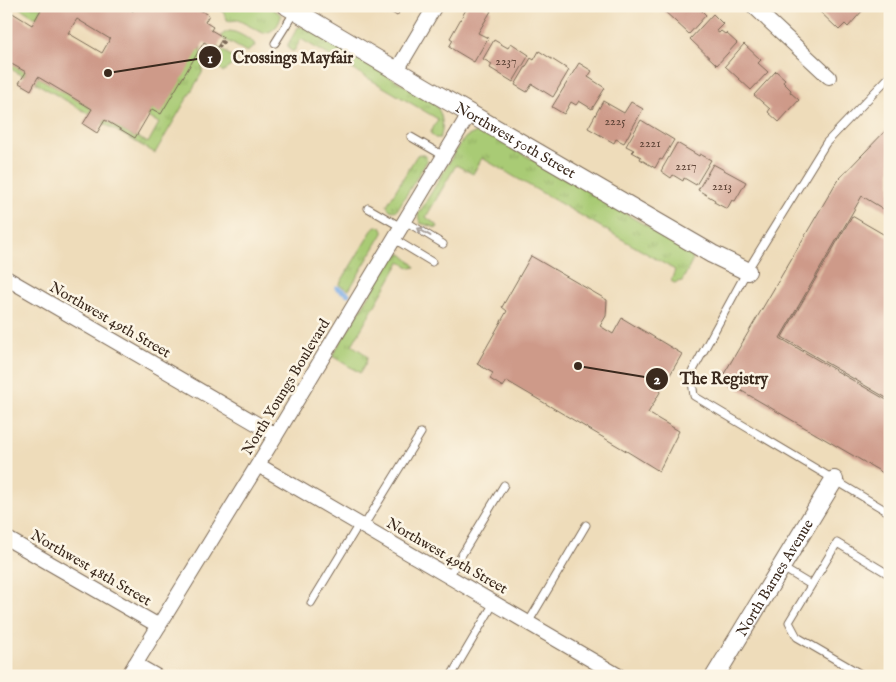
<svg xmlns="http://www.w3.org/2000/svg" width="896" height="682" viewBox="0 0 896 682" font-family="'IM FELL English',serif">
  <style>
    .grass { fill: url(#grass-tufts); stroke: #727a49 }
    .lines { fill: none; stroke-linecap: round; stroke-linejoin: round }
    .stream { stroke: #7dade7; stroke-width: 5 }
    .building { fill: #ce9a89; fill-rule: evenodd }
    .service-casing { stroke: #7a6855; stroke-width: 9 }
    .minor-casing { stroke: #7a6855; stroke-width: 16 }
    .tertiary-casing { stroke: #7a6855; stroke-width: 20 }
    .path { stroke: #7a6855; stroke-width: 3; stroke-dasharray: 4 4; stroke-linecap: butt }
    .service { stroke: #fff; stroke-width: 7 }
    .minor { stroke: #fff; stroke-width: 14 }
    .tertiary { stroke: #fff; stroke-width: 18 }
    .oneway { stroke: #a79f9a }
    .labels { text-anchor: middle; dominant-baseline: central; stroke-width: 5; stroke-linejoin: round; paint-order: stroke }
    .number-label { font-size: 12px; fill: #604639 }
    .street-label { font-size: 15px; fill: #3b2a1e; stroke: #fcf5e5 }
    .leader { fill: none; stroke: #3b2a1e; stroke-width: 2 }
    .callout-dot { fill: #3b2a1e; stroke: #fcf5e5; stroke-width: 2 }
    .mark-label { font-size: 15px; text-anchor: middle; font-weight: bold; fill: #fff }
    .callout-label { font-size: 16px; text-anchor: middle; font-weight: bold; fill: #3b2a1e; stroke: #fcf5e5; stroke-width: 5; stroke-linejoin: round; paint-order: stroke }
  </style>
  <defs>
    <pattern id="grass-tufts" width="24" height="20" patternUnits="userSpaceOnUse" patternTransform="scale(1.25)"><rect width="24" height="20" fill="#a9cb74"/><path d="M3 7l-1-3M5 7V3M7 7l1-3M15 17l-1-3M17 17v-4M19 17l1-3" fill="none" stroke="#92ae64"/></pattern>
  </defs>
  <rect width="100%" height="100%" fill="#fcf5e5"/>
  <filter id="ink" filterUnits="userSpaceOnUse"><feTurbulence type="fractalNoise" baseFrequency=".02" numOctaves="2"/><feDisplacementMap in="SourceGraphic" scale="10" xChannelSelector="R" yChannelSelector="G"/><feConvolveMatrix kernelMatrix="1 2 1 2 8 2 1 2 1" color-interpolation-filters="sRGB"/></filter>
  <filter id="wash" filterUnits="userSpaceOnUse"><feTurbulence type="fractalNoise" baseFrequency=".0096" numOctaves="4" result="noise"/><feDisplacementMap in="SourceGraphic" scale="20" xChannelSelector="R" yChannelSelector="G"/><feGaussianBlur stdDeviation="1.12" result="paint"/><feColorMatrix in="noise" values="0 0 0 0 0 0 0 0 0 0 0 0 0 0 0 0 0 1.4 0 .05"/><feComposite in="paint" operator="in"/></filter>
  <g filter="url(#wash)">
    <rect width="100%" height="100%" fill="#eedcba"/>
    <!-- grass -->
    <path class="grass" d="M17 6H43L36 18Z
      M214 6H268L279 13 281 16C279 26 272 33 263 33L238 20 228 21 222 10Z
      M298 27H305L433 102C442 111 445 125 440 138H435L431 134V132L438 119 301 39 294 51H291L288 47V44Z
      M230 31C238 32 247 38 254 43L255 46 247 52 222 38 223 37 221 36C224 33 226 32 230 31Z
      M201 47C200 56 204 66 202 73L155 153 103 123 105 120 135 138 136 136 148 143 159 123 148 117 152 109Z
      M217 47 236 59 237 61 223 72C216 66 213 57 214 48L216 49Z
      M6 61 26 72 23 76 6 66Z
      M38 77 92 109 89 114 36 83Z
      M477 132 485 133 492 136 688 250 691 254 693 260 682 281 674 283 671 281 675 270 482 158 473 174 456 165 426 217 438 226 437 228 420 223 418 215 460 144 466 137Z
      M419 154 426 156 427 161 397 210C392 212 388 210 387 205L417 155Z
      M376 226 381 227 383 231V233L349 290 339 285 374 227Z
      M395 254H401L403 255 414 265 415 267 411 268 400 262 352 345C368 357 372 353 360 373L332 356Z"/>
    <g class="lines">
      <!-- stream -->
      <path class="stream" d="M337 288 348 294"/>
    </g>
    <g id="blocks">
      <!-- building -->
      <path class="building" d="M43 6H125L133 11 135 6H193L209 15 205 22 213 27 211 30 223 37 216 49 204 42 161 114 152 109 135 138 105 120 97 133 83 124 92 109 38 77 31 90 19 83 26 72 6 61V9L32 25ZM77 19 110 39 102 53 68 33Z
        M381 6H403L397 16Z
        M468 6H483L491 11 478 33 488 38 474 62 449 47 453 40 450 38Z
        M665 6H697L706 15 689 34 662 9Z
        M814 6H859L863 10 848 27 845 24 839 30Z
        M713 14 723 24 716 31 719 33 721 31 725 34 726 33 737 43 717 65 690 39Z
        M494 40 508 48 511 43 529 55 513 82 490 68 492 64 483 59Z
        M744 44 761 60 758 63 768 72 751 90 725 66Z
        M539 51 569 70 553 97 532 84 527 92 515 85 531 58 534 60Z
        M579 63 592 71 588 77 605 88 592 109 579 101 576 105 571 102 564 114 552 107Z
        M776 71 785 79 783 82 791 90 790 92 799 100 779 122 768 112 770 109 754 95Z
        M603 101 624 113 631 102 643 109 624 143 616 139 614 143 588 128Z
        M641 120 674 140 662 160 660 159 655 168 640 159 641 157 632 152 634 150 626 146Z
        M890 126V213L862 196 780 338 890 402V477L721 379 837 181Z
        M677 143 699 156 700 154 711 160 696 185 684 178 683 181 673 175 671 178 661 171Z
        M713 164 746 182 735 201 732 200 727 209 714 202 715 200 698 190Z
        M852 216 890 238V400L782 337Z
        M531 256 607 300 606 316 600 326 613 334 622 318 682 354 648 413 679 431 659 471 628 452 507 381 503 387 490 379 493 373 477 364 507 311 502 307Z"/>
    </g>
  </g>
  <g filter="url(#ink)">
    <use href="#blocks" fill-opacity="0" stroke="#7a6855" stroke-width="1"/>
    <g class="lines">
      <defs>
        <path id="service" d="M275 43 295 11
          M890 76 826 143 747 271 691 374 694 396 890 513
          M411 137 444 156
          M368 208 401 227
          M405 221 443 244
          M394 239 432 262
          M363 527 421 433
          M781 567 811 585
          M449 576 504 485
          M311 603 359 524
          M528 623 586 525
          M451 676 494 603
          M864 676 797 637 789 622 837 543 890 575"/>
        <path id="minor" d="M753 6 829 77
          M397 70 435 6
          M6 278 276 435
          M258 465 619 676
          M6 538 159 626
          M135 664 156 676
          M128 676 276 435 469 114"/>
        <g id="tertiary">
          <path id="s1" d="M287 6 431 91 712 254 747 271"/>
          <path id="s2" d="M715 676 834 480"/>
        </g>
      </defs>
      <!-- service casing -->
      <use href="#service" class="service-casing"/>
      <!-- minor casing -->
      <use href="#minor" class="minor-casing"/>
      <!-- tertiary casing -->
      <use href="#tertiary" class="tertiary-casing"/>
      <!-- path -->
      <path class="path" d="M221 41 227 45
        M218 45 225 49"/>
      <!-- service -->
      <use href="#service" class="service"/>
      <!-- minor -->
      <use href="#minor" class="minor"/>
      <!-- tertiary -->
      <use href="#tertiary" class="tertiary"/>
    </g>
    <!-- one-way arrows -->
    <defs><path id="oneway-shaft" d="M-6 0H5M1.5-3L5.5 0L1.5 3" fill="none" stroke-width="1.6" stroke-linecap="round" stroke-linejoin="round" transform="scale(1.25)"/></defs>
    <use class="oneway" href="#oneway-shaft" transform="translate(424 232) rotate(-149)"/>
  </g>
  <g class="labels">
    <!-- number labels -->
    <g class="number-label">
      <text x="506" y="61">2237</text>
      <text x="615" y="121">2225</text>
      <text x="650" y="143">2221</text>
      <text x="686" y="166">2217</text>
      <text x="722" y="186">2213</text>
    </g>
    <!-- street labels -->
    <g class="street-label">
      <text stroke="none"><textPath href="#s1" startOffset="265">Northwest 50th Street</textPath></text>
      <text transform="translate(110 320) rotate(30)">Northwest 49th Street</text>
      <text transform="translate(286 387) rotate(-59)">North Youngs Boulevard</text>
      <text transform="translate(447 556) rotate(30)">Northwest 49th Street</text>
      <text transform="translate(91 568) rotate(30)">Northwest 48th Street</text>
      <text stroke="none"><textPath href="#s2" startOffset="115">North Barnes Avenue</textPath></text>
    </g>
  </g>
  <!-- callouts -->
  <path class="leader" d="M108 73L210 57M578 366L657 379"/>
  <g class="callout-dot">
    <circle cx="108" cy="73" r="5"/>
    <circle cx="578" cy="366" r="5"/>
    <circle cx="210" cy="57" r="12"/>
    <circle cx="657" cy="379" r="12"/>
  </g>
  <g class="mark-label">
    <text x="210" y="63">1</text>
    <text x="657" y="384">2</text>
  </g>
  <g class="callout-label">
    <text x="293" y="63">Crossings Mayfair</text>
    <text x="724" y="384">The Registry</text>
  </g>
  <!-- margin -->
  <rect width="896" height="682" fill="none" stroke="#fcf5e5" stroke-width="25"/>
</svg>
